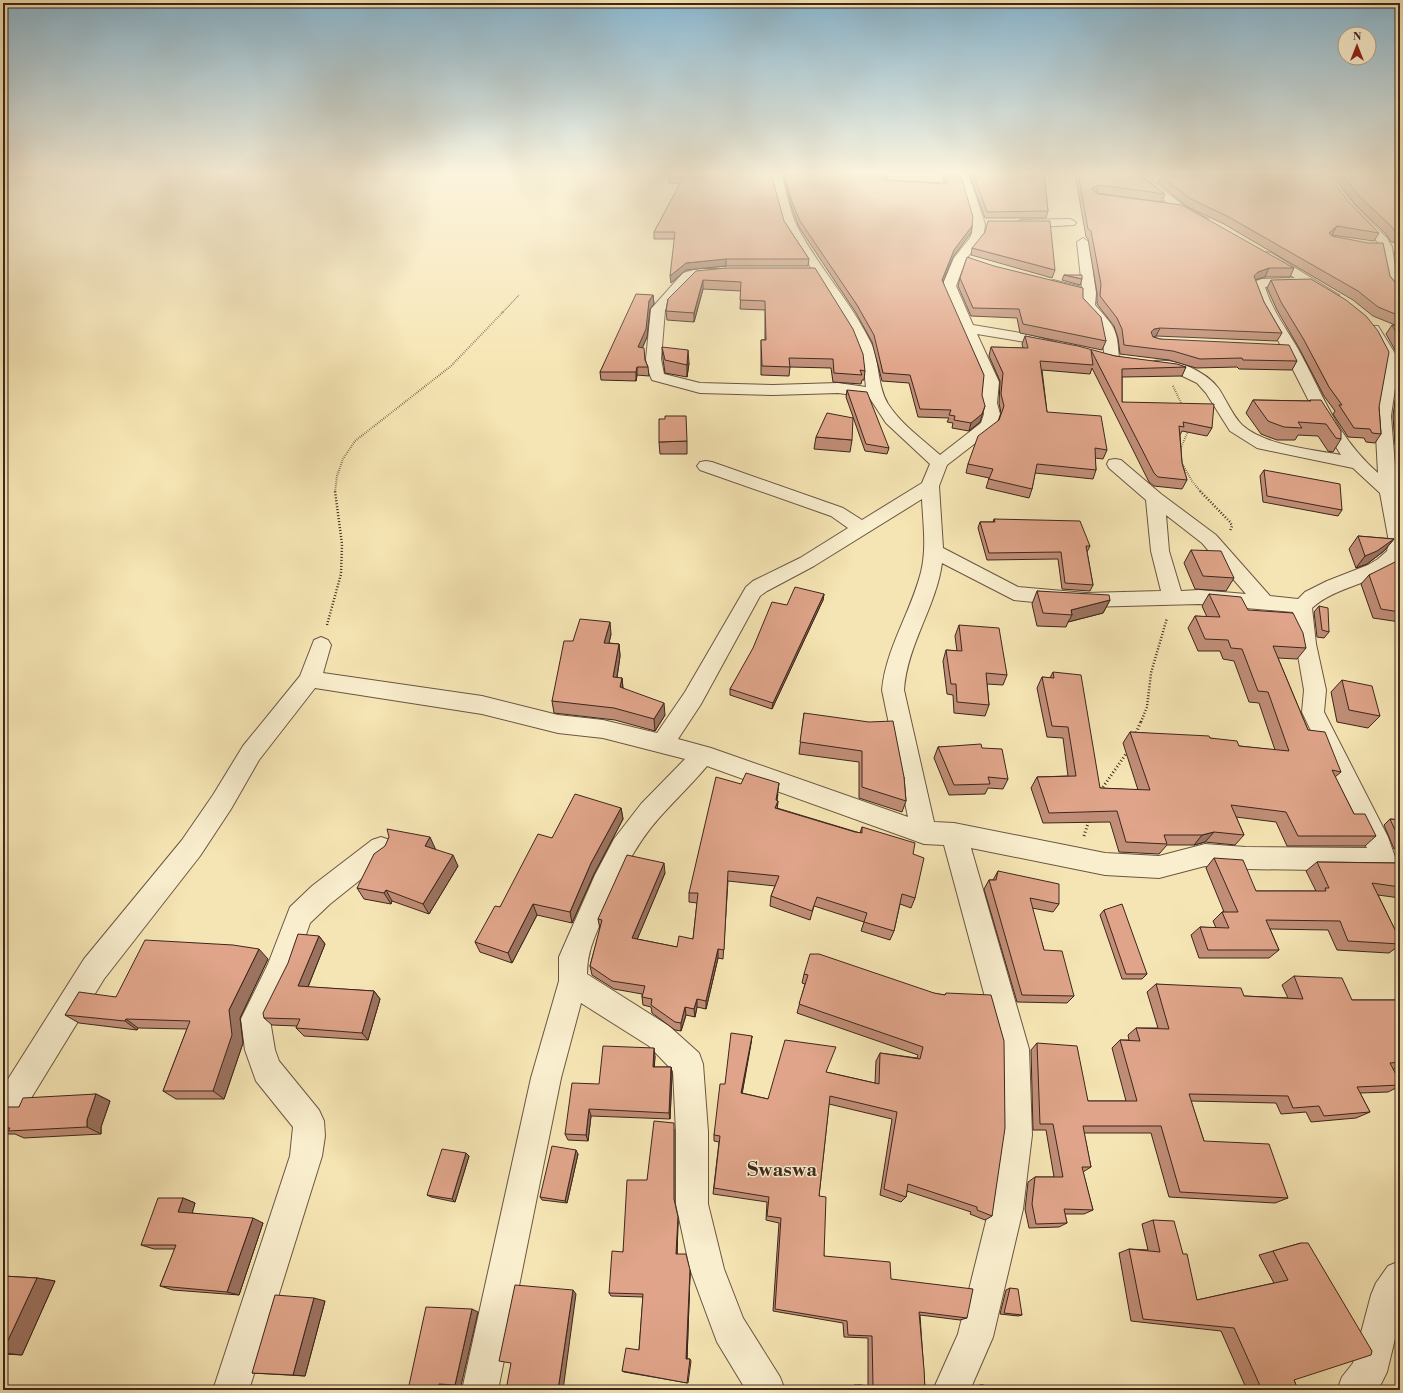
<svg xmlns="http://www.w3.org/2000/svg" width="1403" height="1393" viewBox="0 0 1403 1393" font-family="'Libre Bodoni',serif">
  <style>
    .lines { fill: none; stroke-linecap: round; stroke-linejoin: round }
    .minor-casing { stroke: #6b5642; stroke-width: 2 }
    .path-far3 { stroke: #3d271c; stroke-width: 1.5; stroke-dasharray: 0.5 1; stroke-linecap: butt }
    .path-far2 { stroke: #3d271c; stroke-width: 2; stroke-dasharray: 0.5 1.5; stroke-linecap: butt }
    .path-far1 { stroke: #3d271c; stroke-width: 2.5; stroke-dasharray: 1 2; stroke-linecap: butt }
    .path { stroke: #3d271c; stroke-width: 3; stroke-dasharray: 1 2.5; stroke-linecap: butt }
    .minor { fill: #f9eece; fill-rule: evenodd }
    .wall { fill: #c08d76; stroke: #3d271c }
    .shaded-wall { fill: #9c7360; stroke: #3d271c }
    .building { fill: #dfa489; stroke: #3d271c }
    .labels { text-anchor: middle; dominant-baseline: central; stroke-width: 3; stroke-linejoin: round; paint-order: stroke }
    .near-district-label { font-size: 20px; font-weight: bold; fill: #3d271c; stroke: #f9eece }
  </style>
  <rect width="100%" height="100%" fill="#f6e5b4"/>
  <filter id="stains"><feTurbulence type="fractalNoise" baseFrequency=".005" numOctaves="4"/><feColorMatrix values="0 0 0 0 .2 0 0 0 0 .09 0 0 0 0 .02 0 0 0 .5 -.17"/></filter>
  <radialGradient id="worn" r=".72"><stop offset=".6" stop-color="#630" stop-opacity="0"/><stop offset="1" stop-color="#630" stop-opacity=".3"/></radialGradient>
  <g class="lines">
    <defs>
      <path id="minor" d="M771 173H781C786 189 790 214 798 228 819 268 851 302 871 343 880 362 877 386 888 404 901 424 922 439 940 455L981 423 984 414 981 403 983 382 942 286 954 258 970 238 972 233 973 224 958 177V173H968L985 224 984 233 980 242 966 259 956 286 973 325 1027 334 1058 343 1060 346 1058 349 1053 350 1025 342 977 334 999 382 997 403 1000 414 995 428 947 465 939 486 943 548 1018 587 1086 593 1161 591 1151 551 1146 500 1109 468 1107 464 1109 460 1115 459 1121 460 1161 494 1216 535 1270 596 1298 599 1305 592 1327 581 1368 565 1378 559 1387 551 1389 542 1380 493 1353 468 1257 448 1230 431 1206 393 1197 383 1172 371 1151 368 1149 365 1151 362C1173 356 1206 371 1219 389 1226 400 1233 416 1242 425 1266 446 1311 449 1341 455L1316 415 1254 293 1251 285 1253 282 1262 279 1295 278 1261 256 1267 252 1271 253 1339 295 1337 298H1327L1305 284 1265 287C1272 310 1286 328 1298 349 1324 396 1336 436 1378 473L1375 416 1385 360 1366 329 1368 326H1378L1399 360 1391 416 1397 491 1400 507V560C1376 585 1337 585 1312 608L1316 644 1326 690 1324 712 1388 837 1396 860 1392 868 1383 871 1245 869 1205 866 1159 878 1105 875 971 848 1029 1049 1032 1135 1023 1209 993 1337 970 1390H933L958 1334 989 1209 1000 1135 999 1049 944 845 924 844 707 766C692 784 675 800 659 818 633 847 617 883 602 919 594 939 587 952 587 974L669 1026 699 1053 703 1064 708 1132V1204L724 1269 743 1318 780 1377 785 1390H746L717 1342 690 1269 676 1204V1132L673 1071 649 1046 581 1003 561 1078 498 1390H462L531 1078 559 981V957L595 875 614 839 641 804 685 759 603 738 558 733 482 714 315 688 259 760 231 809 200 856 104 979 14 1126 3 1131V1087L84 959 182 840 213 795 243 746 300 676 314 640 321 637 328 640 331 645 323 673 482 696 558 715 603 720 657 733 685 692 746 587 753 581 800 558 848 528 831 516 700 470 697 466 700 462 706 461 712 462 843 508 862 520 922 483 930 464 886 423 869 397 838 393 773 395 700 393 652 380 647 368 646 359 651 309 683 273 697 269H728L729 272 728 275 693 279 665 310 661 359 664 374 700 383 773 385 838 383 866 387 863 361 857 344 846 323 785 227ZM922 499C923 523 927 548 921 572 911 612 886 648 882 690L908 817 711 748 678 739 701 704 760 596 767 591 814 566ZM1166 515 1202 543 1246 594 1199 590 1181 591 1169 551ZM942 563 1014 600 1086 607 1199 604 1293 612 1296 644 1304 690 1302 712 1367 848 1245 847 1205 844 1159 856 1105 853 954 823 934 822 904 690C907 645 936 607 942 563Z
        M1130 173H1141L1187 208 1208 219 1202 223 1179 212Z
        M1322 173H1332L1333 178 1354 205 1387 238 1392 247 1397 281 1400 284V296C1377 290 1387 261 1379 245 1372 231 1357 221 1347 210 1338 201 1330 189 1323 178Z
        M1070 219 1074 221 1076 223 1074 225 1021 228 1015 224 1021 220Z
        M1083 238 1089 242 1096 293 1095 305C1115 328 1117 327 1119 359L1117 362H1107L1105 359 1101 329 1081 305 1082 295 1048 287 1046 284 1053 280 1082 287 1077 242Z
        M381 837 390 840 394 848 390 856 330 904 310 923 294 970 270 1020 275 1050 279 1061 319 1110 324 1121 325 1136 322 1156 249 1390H213L290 1156 293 1127 256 1081 245 1050 241 1019 268 964 290 907 312 886 372 840Z
        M1400 1261V1318L1387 1372 1378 1390H1337L1342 1377 1353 1363 1371 1295 1376 1283 1388 1266Z"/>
    </defs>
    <!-- minor casing -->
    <use href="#minor" class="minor-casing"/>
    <!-- path-far3 -->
    <path class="path-far3" d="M502 313 519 295"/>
    <!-- path-far2 -->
    <path class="path-far2" d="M1173 386 1182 405
      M1180 450 1188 431
      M1183 465 1192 481 1201 492
      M335 492 337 476 343 459 355 441 451 366 503 312"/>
    <!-- path-far1 -->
    <path class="path-far1" d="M1200 491 1230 522 1232 526 1230 531
      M327 625 341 574 342 544 335 491
      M1141 722 1147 707 1151 673 1167 618"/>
    <!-- path -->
    <path class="path" d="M1135 736 1141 721
      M1101 790 1128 751
      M1084 836 1089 820"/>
    <!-- minor -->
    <use href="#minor" class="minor"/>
  </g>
  <!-- wall -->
  <path class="wall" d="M671 173 784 221 809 259 808 266H726L686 270 671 283 675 239H654V232L680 184 669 183V176Z
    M782 173H890L886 180 944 183 942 173H960L972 226 971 233 953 257 943 281 980 422 969 431 952 428 953 423 947 422 949 418 918 417 909 383 882 381 872 342 856 313 799 227 792 208Z
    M969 173H1044L1048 211 1046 218H985Z
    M1075 173H1137L1165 194 1162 202 1096 193 1294 268 1290 277H1265L1255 280 1264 302 1282 333 1277 341 1156 336 1154 337 1160 339 1297 361 1292 370 1239 369 1237 367 1196 368 1169 360 1120 354 1118 338 1114 326 1097 304V293L1088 239 1086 237Z
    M1143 173H1321L1320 174H1146Z
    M1332 173H1400V243L1391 242 1386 234 1355 204 1334 177Z
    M1161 176 1349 202 1379 233 1374 241 1332 235H1331L1390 276 1398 286 1400 287V327L1373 316 1353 300 1224 224 1188 207 1158 183Z
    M1400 244V282L1398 280 1395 252Z
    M972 248 1055 270 1052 278 971 255Z
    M726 268 865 371 864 380H862L861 384 833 382 831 368 790 367 789 376 761 375V340H765V310L740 309 741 291 703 289 694 322 667 320 666 311 668 299Z
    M1064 275 1082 279 1080 285 1062 280Z
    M960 278 1083 298 1106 341 1102 350 1020 333 1017 318 971 316 958 286Z
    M1271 280 1379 407 1381 434 1375 443 1366 442 1364 438 1348 437 1333 414 1335 411 1324 396 1299 348 1277 310 1267 288Z
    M653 295 654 304 650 309 647 337 642 348 645 360 648 367 649 376 637 375 636 381 601 380 600 372Z
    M1392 325 1400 327V359L1386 334Z
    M1025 336 1115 356 1186 367 1182 376 1122 377V402L1212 428 1207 436 1182 431 1180 435 1182 463 1187 480 1182 489 1154 486 1149 482 1092 368 1090 374 1042 370 1047 412 1107 450 1103 459 1095 458 1096 470 1093 479 1035 473 1032 489 1029 498 986 488 989 478 966 473 968 464 999 420 1001 413 999 403 1000 381 989 356 991 347 1023 348 1022 344Z
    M662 347 689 363 687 377 665 373 663 359Z
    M1400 364V450L1398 446 1395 445 1393 416Z
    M847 390 889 448 887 454 865 451 846 397Z
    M1253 400 1309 401 1310 400 1341 439 1333 452 1328 451 1318 436 1298 435 1295 440H1277L1266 436 1261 434 1246 413Z
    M816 437 852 440 850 452 814 449Z
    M687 441V454H660L659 442Z
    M1264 470 1342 510 1338 516 1263 502 1260 476Z
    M994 519 1090 546 1087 552 1093 585 1090 591 1062 589 1058 559 987 560 978 528 980 522H993Z
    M1358 536 1394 539 1384 551 1367 564 1356 568 1349 549Z
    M1191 550 1234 578 1226 591 1195 589 1184 563Z
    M1400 566V622L1373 618 1361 584 1369 575Z
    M1037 591 1110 600 1103 613 1068 622 1066 627 1037 626 1032 604Z
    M824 594 823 600 772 709 730 695V689L787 605Z
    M1209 594 1248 610 1306 648 1297 659 1278 658 1308 730 1341 772 1335 777 1354 814 1376 836 1365 846H1287L1276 822 1236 817 1244 835 1235 845 1205 842 1194 845H1167L1159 854 1119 852 1110 822 1043 823 1031 788 1037 777 1068 776 1063 738 1047 737 1037 688 1042 677 1050 678 1053 672 1100 788 1138 790 1123 743 1130 732 1210 738 1239 746 1275 750 1259 703 1249 702 1234 661 1223 659 1220 651H1198L1188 628 1195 616 1207 617 1202 606Z
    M1319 606 1329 632 1324 638 1317 637 1314 612Z
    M959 625 1007 675 1003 685 987 684 989 705 985 716 954 713 953 695 947 694 943 661 946 650 957 651 955 636Z
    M611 634 609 643 619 644 620 656 617 678H622L623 688 665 715 655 731 615 720 554 713 552 701 573 641Z
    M1342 680 1380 716 1368 728 1337 722 1331 692Z
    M804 713 904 777 906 801 902 812 859 798V762L799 754Z
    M938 747 982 748 1008 779 1003 789 988 788 985 794 949 795 934 758Z
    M741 784 778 794 777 800 778 801 777 808 860 833 862 827 913 854 915 898 911 908 900 904 894 931 890 940 861 931 864 922 814 906 810 920 770 906 771 896 775 886 728 881 723 959 718 958 706 1009 697 1007 695 1017 686 1015 681 1031 675 1030 652 1013 651 1007 643 1005 642 997V994L614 989 592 975 590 966 600 929 598 919 665 873 637 939 677 947 693 939 697 903 689 902V893Z
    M621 808 623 819 594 874 572 923 537 915 512 963 480 952 475 942 500 907 552 838Z
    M1390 819 1400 820V849H1394L1384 825Z
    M435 848V849L458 866 429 914 392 901 391 904 364 899 357 888Z
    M1214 858 1256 891H1316L1306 871 1317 862 1395 863 1398 862 1400 860V898L1378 895 1400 940V945L1389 953 1337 950 1328 930 1270 929 1279 950 1269 958H1199L1191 935 1200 927 1216 928 1213 921 1222 912H1224L1206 868Z
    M998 871 1059 904 1053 912 1032 908 1044 950 1074 996 1067 1003 1017 1002 984 889 989 880H993Z
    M1104 910 1147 974 1142 979H1122L1100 915Z
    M319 936 325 944 308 987 374 991 380 999 368 1040 304 1036 296 1028 297 1026 272 1025 264 1018Z
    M268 959 240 1018 243 1043 224 1099H176L163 1091 187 1029 138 1028 137 1030 79 1023 65 1015 116 997Z
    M804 974 945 995 946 993 992 1216 985 1220 970 1214 971 1212 907 1191 906 1197 901 1202 880 1195 892 1119 829 1104 819 1196 824 1256 891 1279 967 1318 960 1320 920 1315 925 1390H854V1385H859L868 1386V1338L844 1337 843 1323 773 1311 779 1223 766 1220 767 1202 713 1194 719 1142 714 1141V1135L725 1084 752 1036 742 1093 768 1099 826 1072 875 1083 876 1061 880 1053 917 1058 918 1055 797 1013 805 984 802 983Z
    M1294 976 1352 1000H1395L1400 988V1068L1393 1069 1400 1082V1086L1388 1092 1360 1093 1370 1112 1356 1118 1311 1122 1306 1112 1281 1114 1276 1103 1191 1101 1204 1141 1288 1198 1275 1203 1169 1197 1151 1133H1084L1091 1167 1083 1172 1093 1210 1084 1214H1065L1067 1223 1059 1227 1029 1228 1025 1209 1028 1182 1035 1177H1054L1046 1130H1033L1031 1050 1037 1043 1088 1101H1126L1112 1048 1120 1040H1129L1128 1035 1136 1028H1158L1147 992 1156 984 1244 996 1288 998 1282 985Z
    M655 1056 654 1067H671L672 1075 670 1119 591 1116 588 1141 568 1140 565 1134 599 1084Z
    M96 1094 110 1101 101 1127V1134L24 1138 15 1134H3V1114L19 1107Z
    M674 1129V1202L678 1222 677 1254 690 1270V1274L687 1359H690L691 1361 688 1383 624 1372 622 1371 639 1350 643 1297 611 1296 609 1293 647 1180Z
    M578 1154 567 1203 542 1200 540 1197Z
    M469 1156 455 1202 431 1197 427 1195Z
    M183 1198 195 1203 192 1213 263 1223 239 1295 173 1290 160 1286 175 1249H154L141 1245Z
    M1153 1220 1183 1254 1197 1300 1274 1283 1259 1255 1301 1243 1294 1380 1298 1390H1247L1221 1331 1131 1321 1119 1253 1129 1249 1148 1250 1142 1224Z
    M3 1276 37 1278 55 1281 22 1355 3 1354Z
    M1010 1288 1022 1315 1018 1316 1000 1314 1006 1290Z
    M325 1301 305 1376 252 1373Z
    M981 1385 1021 1390H971L974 1386Z"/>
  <!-- shaded-wall -->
  <path class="shaded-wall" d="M888 173H890L883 187 884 180Z
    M1099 185 1096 193 1089 196 1092 188Z
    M972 226 971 233 953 257 941 287 942 280 954 250Z
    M1337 226 1332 235 1325 241 1329 233Z
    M726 259V266L686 270 671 283 670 276 686 263Z
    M1269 268 1265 277 1254 280V276L1258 272Z
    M703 280V289L694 322V313Z
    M653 295 654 304 650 309 647 337 639 356 638 347 649 301Z
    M1160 328 1156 336 1151 338V332L1154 329Z
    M688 350 689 363 687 377V365Z
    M637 367V375L636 381V372Z
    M985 406 980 422 969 431 971 423Z
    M1394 539 1384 551 1367 564 1356 568 1365 556Z
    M824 594 823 600 772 709 773 703Z
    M1110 600 1103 613 1068 622 1072 615 1071 610Z
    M610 622 611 634 606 655 604 643Z
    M619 644 620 656 615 690 613 677Z
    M622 678 623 690 620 687Z
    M664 703 665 715 655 731 654 719Z
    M779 783 776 806 778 801 777 811 774 818 776 800Z
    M621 808 623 819 594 874 572 923 570 912 591 863Z
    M1214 832 1205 842 1194 845 1202 835Z
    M430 837 435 848 431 857 425 846Z
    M453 855 458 866 429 914 423 904Z
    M664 863 665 873 634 947 632 938Z
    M386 890 392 901 391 904 384 893Z
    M533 904 537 915 512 963 508 953Z
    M319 936 325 944 305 994 298 986Z
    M259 949 268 959 240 1018 243 1043 224 1099 213 1091 229 1010Z
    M718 949V958L706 1009V1001Z
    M374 991 380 999 368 1040 362 1033Z
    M697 999V1007L695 1017 694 1009Z
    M685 1007 686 1015 681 1031V1023Z
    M126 1019 138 1028 137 1030 125 1021Z
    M752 1036 751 1044 741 1100V1093Z
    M654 1048 655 1056 654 1074 653 1067Z
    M671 1067 672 1075 670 1119 669 1113Z
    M96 1094 110 1101 101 1127V1134L87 1127V1120Z
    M589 1109 591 1116 588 1141 586 1135Z
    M576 1150 578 1154 567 1203 565 1201Z
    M466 1153 469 1156 455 1202 452 1199Z
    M183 1198 195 1203 191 1217 178 1212Z
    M678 1217V1222L677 1258 676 1254Z
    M253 1218 263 1223 239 1295 227 1292Z
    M690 1270V1274L687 1360 686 1359Z
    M37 1278 55 1281 22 1355 3 1353V1351Z
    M573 1290 576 1294 563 1390H558Z
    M314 1298 325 1301 305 1376 293 1375Z
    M472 1309 478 1312 461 1386 455 1385Z
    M439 1384 446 1385 445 1390H438Z"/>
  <!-- building -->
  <path class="building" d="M671 173H771L784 221 809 259H726L686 263 670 276 675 232H654L683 178 669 176Z
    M784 173H888L884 180 947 184 944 173H960L973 217 972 226 954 250 942 280 984 375 982 395 985 406 982 414 971 423 954 420 955 416 949 415 951 410 920 409 910 375 883 373 874 335 857 305 800 221 792 202Z
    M973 173H1044L1048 211 987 212Z
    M1078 173H1137L1165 194 1099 185 1092 188V190L1098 194 1182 205 1294 268H1269L1258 272 1254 276 1264 302 1282 333 1160 328 1154 329 1151 332 1153 337 1160 339 1289 345 1297 361 1243 360 1242 358 1200 359 1173 351 1124 345 1122 329 1117 318 1100 296 1101 284 1091 231 1088 229Z
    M1341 173H1400V234L1396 233 1391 226 1359 196Z
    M1328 175 1349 202 1379 233 1337 226 1329 233 1332 236 1368 243H1383L1390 276 1398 286 1400 287V316L1378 307 1358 291 1227 216 1191 199 1161 176Z
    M988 221H1050L1055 270 972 248 985 232Z
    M967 257 994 266 1083 288V298L1101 317 1106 341 1023 324 1019 309 973 308 960 278Z
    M726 268H815L853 329 863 354 865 371 860 370 862 375 834 373 833 359 789 358 790 367 762 366 761 340H766L765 301 740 300 741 282 703 280 694 313 666 311 668 299 696 271Z
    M1064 275H1082V279Z
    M1311 279 1346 300 1366 316 1378 331 1389 352 1379 407 1381 434 1372 433 1370 429 1354 428 1339 405H1342L1329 387 1304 340 1281 302 1271 280Z
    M636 294 653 295 649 301 646 329 638 347 644 348 645 360 648 367H637L636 372H600Z
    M1392 325 1400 327V340Z
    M1025 336 1078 346 1115 356 1177 364 1186 367 1122 369V402L1214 404 1212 428 1183 422 1184 427 1179 426 1182 463 1187 480 1158 477 1154 473 1091 350 1093 365 1040 361 1047 412 1101 416 1107 450 1095 448 1096 470 1037 464 1032 489 989 479 993 469 968 464 978 436 999 420 1004 406 1001 394 1003 373 991 347 1028 348Z
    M662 347 688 350 687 365 665 360Z
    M847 390 867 392 889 448 866 444Z
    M1400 399V419L1399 407Z
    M1253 400 1311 401 1310 400H1321L1341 431V439L1336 438 1326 424 1298 422 1302 428 1284 427 1273 423 1268 421Z
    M827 413 853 418 852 440 816 437Z
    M665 416H686L687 441 659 442V419H665Z
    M1264 470 1340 484 1342 510 1267 496Z
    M994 519 1080 521 1090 546H1086L1093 585 1065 583 1061 552 989 553 980 522H995Z
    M1358 536 1394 539 1377 551 1365 556Z
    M1191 550 1221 551 1234 578 1203 576Z
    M1399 560 1400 566V612L1381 609 1369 575Z
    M795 587 824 594 773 703 730 689 753 648 772 602 787 605Z
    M1037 591 1109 595 1110 600 1071 610 1072 615 1043 613Z
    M1209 594 1241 597 1248 610 1293 613 1303 633 1306 648 1273 646 1308 730 1325 732 1341 772 1332 770 1354 814H1365L1376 836H1298L1286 812 1231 805 1244 835 1214 832 1202 835H1164L1167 844 1126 842 1117 811 1049 813 1037 777 1076 776 1068 727 1052 726 1042 677 1054 678 1053 672 1081 675 1100 788 1150 790 1130 732 1209 736 1210 738 1237 741 1239 746 1289 751 1268 692 1258 691 1242 649 1231 648 1228 640 1205 639 1195 616 1220 617Z
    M1319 606 1328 608 1329 632 1322 630Z
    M580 619 610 622 604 643 619 644 613 677 622 678 620 687 664 703 654 719 614 708 552 701 564 641H573Z
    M959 625 999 628 1007 675 986 673 989 705 957 702 956 684H951L946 650 962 651Z
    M1342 680 1372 686 1380 716 1349 710Z
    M804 713 869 722 893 721 904 777 906 801 862 787V751L800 742Z
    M981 744 982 748 1002 749 1008 779 988 777 990 784 954 785 938 747Z
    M746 773 779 783 776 800 778 801 775 808 855 832 862 833V827L915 843 913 854 924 858 915 898 902 894 894 931 864 922 867 913 817 897 812 911 771 896 779 876 728 871 724 950 718 949 706 1001 697 999 694 1009 685 1007 681 1023 675 1022 651 1005 652 999 642 997 645 986 612 981 590 966 602 920 598 919 627 855 664 863 632 938 677 947 679 936 693 939 698 893H689L716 777 741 784Z
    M575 794 621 808 591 863 570 912 533 904 508 953 475 942 495 906 500 907 538 834 552 838Z
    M1390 819 1400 820V841Z
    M387 829 430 837 425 846 453 855 423 904 386 890 384 893 357 888 374 854 385 846 389 837Z
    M1214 858 1243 860 1256 891H1326L1325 888H1329L1317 862 1395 863 1400 862V887L1372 883 1400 940V944L1348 941 1340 921 1266 920 1279 950H1208L1200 927 1229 928 1222 912H1238Z
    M998 871 1059 884V904L1030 898 1044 950 1062 951 1074 996 1022 995 989 880H996Z
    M1122 904 1147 974H1126L1104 910Z
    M298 934 319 936 298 986 374 991 362 1033 296 1028 300 1019 264 1018 263 1013 288 963Z
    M145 940 233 945 259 949 229 1010 232 1035 213 1091H163L190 1021 126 1019 125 1021 65 1015 79 992 116 997Z
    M810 954H819L934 993 945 995 946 993 991 995 1004 1041 1005 1128 992 1216 977 1210V1207L908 1184 906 1197 884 1189 897 1112 830 1096 819 1196 826 1197 824 1256 890 1262 891 1279 973 1289 967 1318 919 1312 924 1369 925 1390H858L859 1385 873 1386 872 1336 848 1335 847 1321 775 1309 781 1218 767 1216 769 1197 714 1188 720 1136 714 1135 720 1084H725L731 1033 752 1036 741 1093 768 1099 785 1040 836 1047 826 1072 879 1084 880 1053 920 1059 923 1047 799 1004 808 975 804 974Z
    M1294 976 1342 978 1352 1000H1400V1062L1390 1063 1400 1082V1085L1357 1087 1370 1112 1324 1116 1319 1106 1293 1108 1288 1096 1189 1094 1204 1141 1269 1144 1288 1198 1180 1192 1161 1126H1083L1091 1167H1082L1093 1210 1064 1209 1067 1223 1036 1224 1032 1204 1035 1177H1063L1053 1124H1040L1037 1043 1077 1046 1088 1101H1137L1120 1040 1140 1041 1136 1028 1169 1029 1156 984 1241 988 1244 996 1303 999Z
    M603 1046 654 1048 653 1067H671L669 1113 589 1109 586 1135 565 1134 572 1083 599 1084Z
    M96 1094 87 1120V1127L8 1131 10 1128H3V1114L8 1107H19L23 1098Z
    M654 1121 674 1123V1199L678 1217 676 1254H686L690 1270 686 1359H690L687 1383 622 1371 626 1348 639 1350 643 1294 609 1293 612 1251 623 1252 627 1180H647Z
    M552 1146 576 1150 565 1201 540 1197Z
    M442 1149 466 1153 452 1199 427 1195Z
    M158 1198H183L178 1212 253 1218 227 1292 160 1286 176 1245H141Z
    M1153 1220 1174 1221 1183 1254H1187L1197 1300 1288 1280 1273 1251 1301 1243H1308L1372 1351 1371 1355 1294 1380 1298 1390H1262L1234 1328 1143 1319 1129 1249 1160 1252Z
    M3 1276 37 1278 3 1351Z
    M515 1285 573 1290 558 1390H506L511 1363 499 1361Z
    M1010 1288 1018 1289 1022 1315 1004 1313Z
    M275 1295 314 1298 293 1375 252 1373Z
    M426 1307 472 1309 455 1385 439 1384 438 1390H408Z
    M981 1385 1021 1390H979Z
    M1125 1386 1126 1390H1057V1389Z"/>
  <!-- sky -->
  <linearGradient id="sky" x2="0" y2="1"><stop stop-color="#8ab8d2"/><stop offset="0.47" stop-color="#fbf3dd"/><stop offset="1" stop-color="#fbf3dd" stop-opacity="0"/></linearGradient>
  <rect width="1403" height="368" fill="url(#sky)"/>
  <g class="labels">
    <!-- near-district labels -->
    <g class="near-district-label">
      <text x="782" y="1170">Swaswa</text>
    </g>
  </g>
  <!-- margin -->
  <rect width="1403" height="1393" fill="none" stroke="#f6e5b4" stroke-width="16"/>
  <rect x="4" y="4" width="1395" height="1385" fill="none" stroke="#3d271c" stroke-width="2"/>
  <rect x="8" y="8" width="1387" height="1377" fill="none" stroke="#3d271c"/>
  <!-- north arrow -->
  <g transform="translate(1357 46)"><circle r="19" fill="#f9eece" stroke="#ae9e87"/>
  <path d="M0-3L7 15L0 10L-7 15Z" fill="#8f2418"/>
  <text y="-6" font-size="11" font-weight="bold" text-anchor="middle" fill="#3d271c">N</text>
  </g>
  <rect width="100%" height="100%" filter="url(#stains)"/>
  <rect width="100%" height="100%" fill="url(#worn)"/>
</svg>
